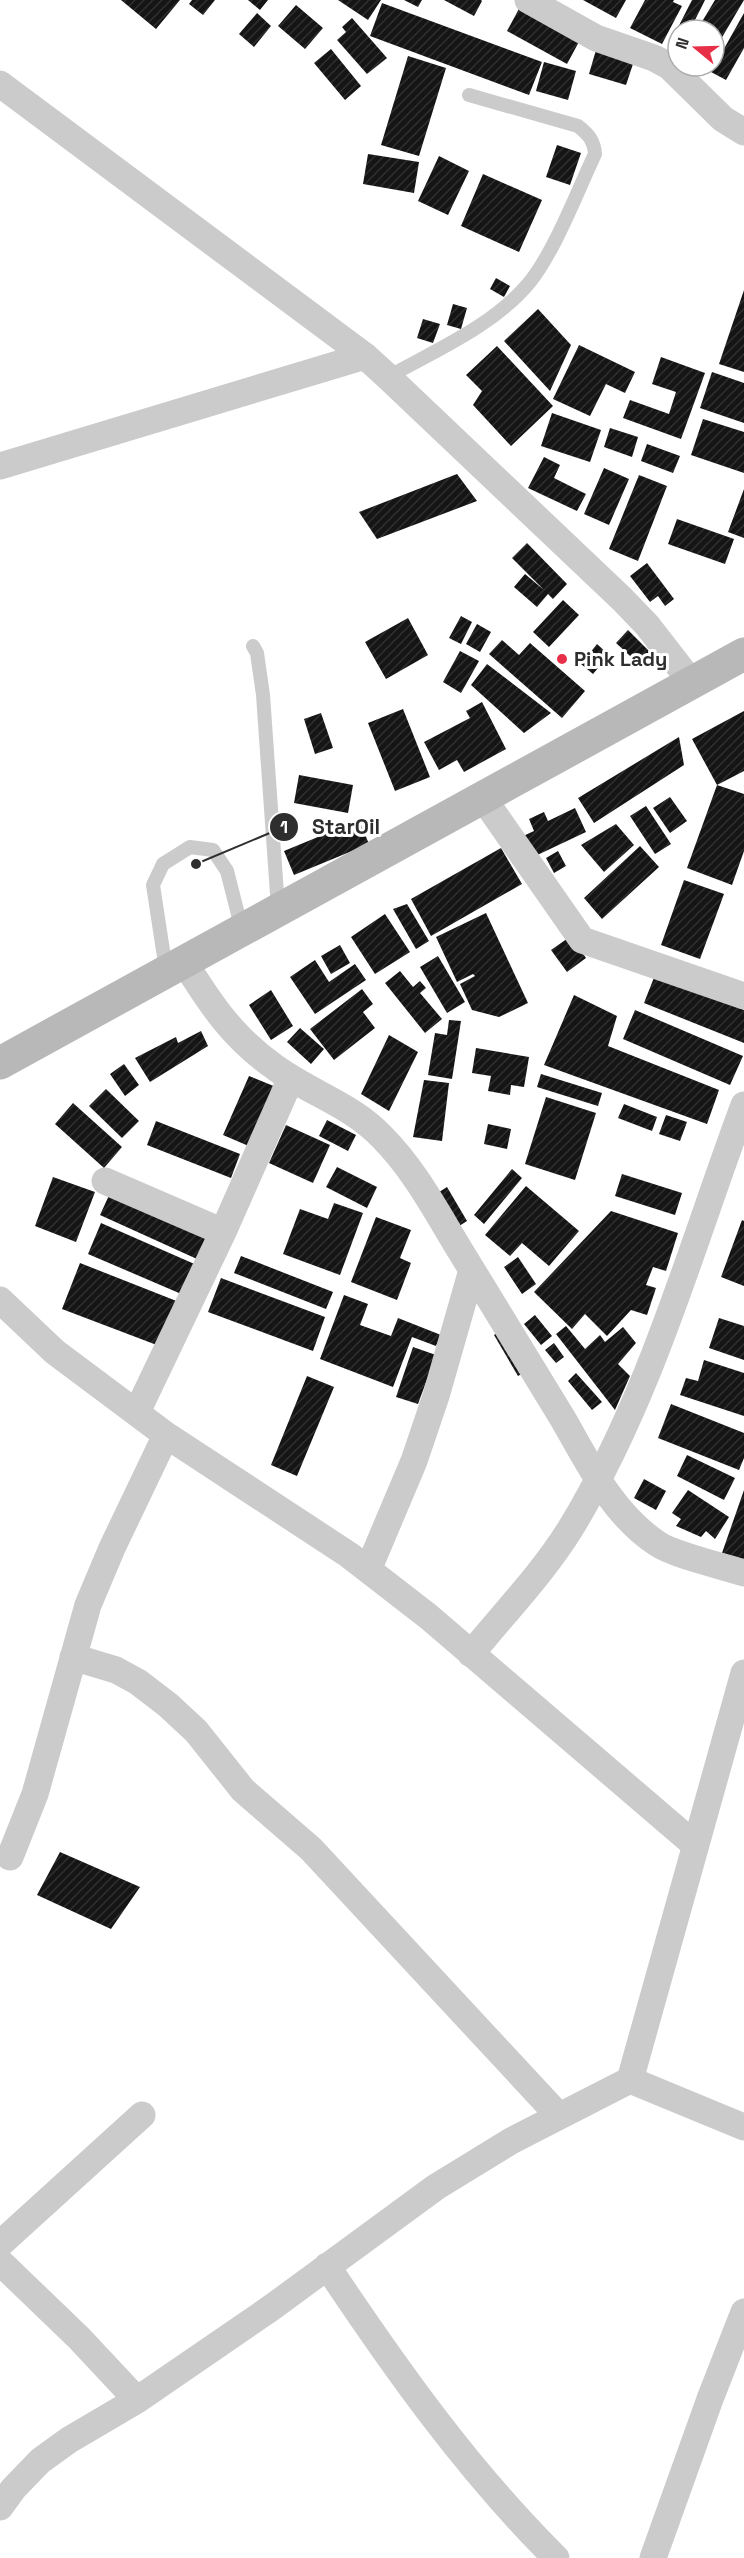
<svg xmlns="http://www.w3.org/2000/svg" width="744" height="2558" viewBox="0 0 744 2558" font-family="'Space Grotesk',sans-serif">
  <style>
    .building { fill: url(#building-hatch) }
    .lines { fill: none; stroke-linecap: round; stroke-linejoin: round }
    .lane { stroke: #cbcbcb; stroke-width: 14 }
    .street { stroke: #cbcbcb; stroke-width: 27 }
    .secondary { stroke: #b8b8b8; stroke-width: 33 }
    .poi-dot { fill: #e72f48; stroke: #fff; stroke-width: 2 }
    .labels { text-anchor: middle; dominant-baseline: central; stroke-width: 6; stroke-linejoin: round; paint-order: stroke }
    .poi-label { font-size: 20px; font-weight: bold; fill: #2e2e2e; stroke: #fff; text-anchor: start }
    .leader { fill: none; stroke: #2e2e2e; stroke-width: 2 }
    .callout-dot { fill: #2e2e2e; stroke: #fff; stroke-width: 2 }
    .mark-label { font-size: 18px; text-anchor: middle; font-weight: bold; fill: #fff }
    .callout-label { font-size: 21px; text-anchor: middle; font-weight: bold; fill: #2e2e2e; stroke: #fff; stroke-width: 6; stroke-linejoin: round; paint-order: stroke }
  </style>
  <defs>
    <pattern id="building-hatch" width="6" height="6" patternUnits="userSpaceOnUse" patternTransform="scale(1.5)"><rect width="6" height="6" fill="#151515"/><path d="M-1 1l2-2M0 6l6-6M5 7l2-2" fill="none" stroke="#2f2f2f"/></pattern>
  </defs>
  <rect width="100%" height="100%" fill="#fff"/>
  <!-- building -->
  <path class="building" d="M121 0H180L156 29Z
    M192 0H215L203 15 189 4Z
    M248 0H268L260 10Z
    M338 0H381L368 20Z
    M404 0H422L418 7Z
    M444 0H481L482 1 474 16Z
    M583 0H626L616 18Z
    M645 0H674L673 2 682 6 662 44 630 28Z
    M692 0H705L690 30H678V52L668 47Z
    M715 0H744L714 51V30H697Z
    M382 3 542 62 529 95 370 36Z
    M296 5 323 28 305 49 278 26Z
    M521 5 581 38 567 64 507 31Z
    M257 13 271 26 254 47 239 34Z
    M744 13V48L726 80 711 72Z
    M352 18 387 58 367 74 337 40 346 32 342 27Z
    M331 49 361 86 345 100 314 63Z
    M596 50 634 61 626 85 589 74Z
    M408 56 446 68 419 156 381 145Z
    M544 62 576 71 568 100 536 91Z
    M557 145 581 153 570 185 546 177Z
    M368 154 419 162 414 193 363 184Z
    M439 156 469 171 448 215 418 201Z
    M483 174 542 200 519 252 461 226Z
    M496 278 510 286 504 297 490 289Z
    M744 290V372L719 364Z
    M453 304 467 308 461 329 447 325Z
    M538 309 571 345 550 391 504 341Z
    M423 319 440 324 433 343 417 338Z
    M579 345 635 372 625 393 606 384 590 416 553 399Z
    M497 346 553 406 511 446 473 405 482 391 466 375Z
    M661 357 705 373 681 439 623 418 630 400 669 414 676 392 652 384Z
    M712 372 744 383V423L700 408Z
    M552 413 601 430 590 462 541 446Z
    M703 419 744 432V473L691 455Z
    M610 428 638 437 632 457 604 447Z
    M647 444 680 456 673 473 641 461Z
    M544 457 560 465 554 478 586 494 577 511 528 488Z
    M604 468 629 479 609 525 584 514Z
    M457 474 477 501 377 539 359 512Z
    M639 475 667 486 638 561 609 549Z
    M744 489V538L728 532Z
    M677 519 734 539 725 564 668 544Z
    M527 543 567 584 553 599 548 594 537 607 514 587 525 574 544 590 512 558Z
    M647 563 674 599 665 606 658 596 650 602 630 576Z
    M563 600 579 615 549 647 533 632Z
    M461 616 472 622 461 644 449 638Z
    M408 618 428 655 386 679 365 642Z
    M477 624 491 632 480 652 466 644Z
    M628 630 652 654 641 666 616 643Z
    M502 640 519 655 530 643 585 691 562 718 489 654Z
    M597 644 609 655 593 674 581 664Z
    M460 651 479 661 461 693 443 682Z
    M487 664 551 713 524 733 471 685Z
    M482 702 506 749 464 772 457 760 439 770 424 742 470 718 466 711Z
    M403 709 430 777 395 791 368 723Z
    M744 711V771L717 785 692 739Z
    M321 713 333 748 315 754 304 719Z
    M679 737 684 765 594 823 578 798Z
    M299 775 353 785 348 813 294 803Z
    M717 785 744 794V851L732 885 687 868Z
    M670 797 687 821 670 833 653 808Z
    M646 806 671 844 655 854 630 816Z
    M575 808 586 832 531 858 521 837 534 831 529 819 544 812 548 821Z
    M359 820 369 844 294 875 284 851Z
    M616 824 634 845 604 872 581 845Z
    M640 846 659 867 602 919 584 898Z
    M501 848 522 884 431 936 411 899Z
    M558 851 566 866 554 873 546 858Z
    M684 880 724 894 700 959 661 945Z
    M407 904 429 941 416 949 393 909Z
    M486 913 528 1003 499 1017 472 1010 460 984 475 976 473 974 457 982 436 937Z
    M385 914 410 952 375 974 351 937Z
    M571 936 586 958 567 972 551 950Z
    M340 945 350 963 331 974 321 956Z
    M438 956 465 1002 447 1013 420 967Z
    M315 960 329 982 355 964 366 980 315 1014 290 977Z
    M400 971 413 987 420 981 426 988 420 993 442 1019 425 1033 385 983Z
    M655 975 744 1010V1043L644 1003Z
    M362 989 373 1004 363 1012 375 1028 334 1060 310 1029Z
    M271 990 293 1026 271 1040 249 1005Z
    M574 995 617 1016 608 1046 719 1090 707 1124 544 1065Z
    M635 1010 743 1056 730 1085 623 1039Z
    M449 1020 461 1021 452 1079 428 1075 435 1033 447 1035Z
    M300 1028 324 1049 311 1064 287 1042Z
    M201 1031 208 1046 150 1082 135 1058 176 1037 178 1043Z
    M389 1035 418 1052 389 1111 361 1094Z
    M476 1048 529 1057 524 1087 511 1085 510 1095 488 1091 491 1076 472 1073Z
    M124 1064 139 1085 125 1096 110 1074Z
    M541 1074 602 1093 598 1106 537 1087Z
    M249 1076 276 1087 251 1147 223 1135Z
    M424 1080 449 1083 442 1141 413 1137Z
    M106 1089 139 1121 122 1138 89 1106Z
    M546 1097 596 1113 575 1180 525 1164Z
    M73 1103 122 1147 104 1168 55 1124Z
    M624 1104 657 1117 652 1131 618 1118Z
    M666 1115 687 1122 680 1141 659 1134Z
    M327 1120 356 1135 348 1151 319 1136Z
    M156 1121 240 1154 231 1178 147 1145Z
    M488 1124 511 1129 507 1149 484 1144Z
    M286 1125 330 1145 313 1183 269 1163Z
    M337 1167 377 1187 367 1208 326 1187Z
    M512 1169 522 1178 484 1224 474 1215Z
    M622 1174 682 1193 675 1215 615 1196Z
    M53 1177 95 1192 76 1242 35 1226Z
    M526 1186 579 1231 549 1266 522 1243 510 1256 485 1235Z
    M447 1187 467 1221 456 1228 436 1194Z
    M111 1191 208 1235 197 1259 100 1215Z
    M334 1203 363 1213 340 1275 283 1254 300 1209 328 1219Z
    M611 1211 678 1233 666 1271 653 1267 646 1285 656 1288 647 1315 631 1310 607 1336 585 1314 572 1329 534 1292Z
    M376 1217 411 1230 400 1258 411 1263 397 1300 351 1282Z
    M742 1220 744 1221V1286L721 1277Z
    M101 1223 199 1266 186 1296 88 1254Z
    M241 1256 333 1292 326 1309 234 1273Z
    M518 1257 536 1284 522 1294 504 1267Z
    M80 1263 179 1302 162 1347 62 1309Z
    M221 1278 325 1317 313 1351 208 1312Z
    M344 1295 368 1304 360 1325 391 1336 398 1318 441 1335 436 1346 412 1337 393 1387 320 1359Z
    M535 1315 552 1336 541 1345 524 1324Z
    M719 1318 744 1326V1360L709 1348Z
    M566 1326 585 1349 600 1335 605 1342 623 1327 636 1343 618 1364 630 1376 615 1410 556 1334Z
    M503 1329 528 1370 518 1376 494 1335Z
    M554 1343 564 1357 556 1363 545 1350Z
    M413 1347 436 1355 418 1404 396 1397Z
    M704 1360 744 1373V1416L680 1395 686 1378 698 1381Z
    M576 1373 602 1402 592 1410 568 1381Z
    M307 1376 334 1387 297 1476 271 1465Z
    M671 1404 744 1433V1458L739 1470 658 1438Z
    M687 1455 735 1478 724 1500 677 1476Z
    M644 1479 666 1491 656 1510 634 1498Z
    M688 1490 729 1517 715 1539 706 1531 701 1537 676 1526 681 1519 672 1513Z
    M744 1490V1560L722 1553Z
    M60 1852 140 1887 111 1929 37 1895Z"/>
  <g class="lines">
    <!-- lane -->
    <path class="lane" d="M388 377C436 350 493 326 529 283 555 251 577 192 595 154 594 140 588 134 578 126L469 95
      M253 646 257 653 263 695 278 908
      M166 970 153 885 163 864 190 847 213 850 227 871 242 930"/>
    <!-- street -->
    <path class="street" d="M528 0 596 38 654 58 669 66 723 119 744 132
      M0 84 365 356 388 377 622 599 647 625 692 683
      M0 466 365 356
      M483 798 582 940 744 996
      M185 963C211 1005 234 1039 276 1068 310 1093 352 1105 382 1137 415 1170 437 1213 461 1252 495 1308 529 1363 563 1419 589 1464 613 1515 658 1544 674 1555 723 1566 744 1573
      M105 1181 223 1232
      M0 1300 55 1352 166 1435 349 1555 429 1617 695 1845
      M137 1412 223 1232 291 1078
      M368 1570 414 1461 436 1396 472 1270
      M471 1654C505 1612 544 1572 572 1526 651 1395 691 1247 744 1105
      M73 1657 116 1670 138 1682 168 1705 196 1731 243 1790 311 1849 559 2116
      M10 1857 35 1794 88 1605 112 1548 166 1435
      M630 2080 744 2127
      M0 2244 142 2115
      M0 2262 79 2338 137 2400
      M327 2266C395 2368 468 2471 556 2558
      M0 2507 13 2489 40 2461 69 2440 137 2400 271 2308 436 2187 511 2141 630 2080 744 1673
      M653 2558 710 2399 744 2312"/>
    <!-- secondary -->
    <path class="secondary" d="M0 1063 744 654"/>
  </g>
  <!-- markers -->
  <circle class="poi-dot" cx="562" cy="659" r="6"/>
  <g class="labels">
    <!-- poi labels -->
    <g class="poi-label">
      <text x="574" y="659">Pink Lady</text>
    </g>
  </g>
  <!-- callouts -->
  <path class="leader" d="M196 864L284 827"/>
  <g class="callout-dot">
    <circle cx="196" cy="864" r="6"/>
    <circle cx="284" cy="827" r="15"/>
  </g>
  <g class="mark-label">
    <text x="284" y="833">1</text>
  </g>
  <g class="callout-label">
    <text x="346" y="834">StarOil</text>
  </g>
  <!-- north arrow -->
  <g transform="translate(696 48) rotate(289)"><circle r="28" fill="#ffffff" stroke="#ababab" stroke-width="1.5"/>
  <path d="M0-4.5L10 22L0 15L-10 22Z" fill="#e72f48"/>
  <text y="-9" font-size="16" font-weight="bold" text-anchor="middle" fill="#2e2e2e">N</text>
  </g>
</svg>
